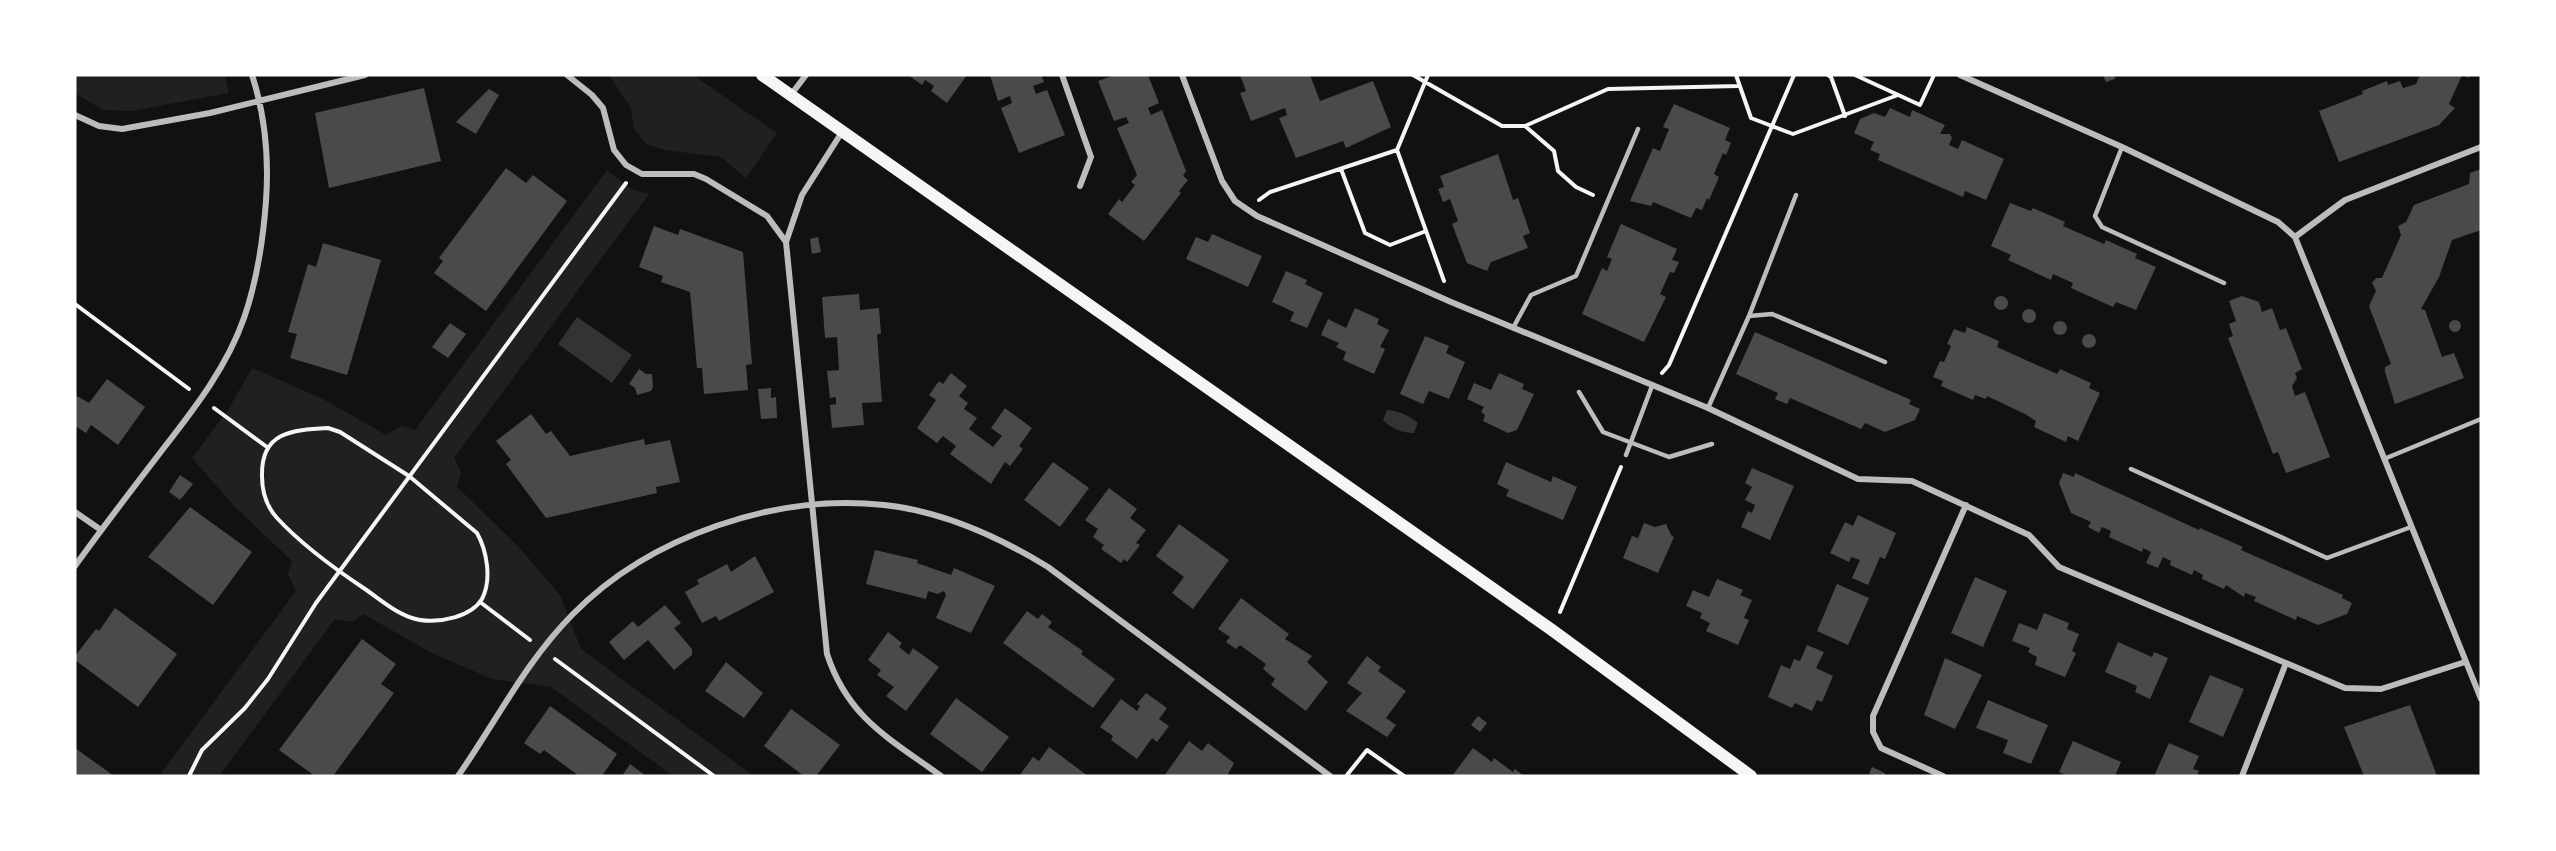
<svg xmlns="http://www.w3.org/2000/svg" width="2556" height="851" viewBox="0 0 2556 851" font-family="'Nunito Sans',sans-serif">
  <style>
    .green { fill: #202020 }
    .water { fill: #333 }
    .building { fill: #4a4a4a }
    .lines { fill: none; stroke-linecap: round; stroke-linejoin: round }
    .path { stroke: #f5f5f5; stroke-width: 4 }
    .service { stroke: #bcbcbc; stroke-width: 4.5 }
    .minor { stroke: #bcbcbc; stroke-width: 6 }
    .secondary { stroke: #f5f5f5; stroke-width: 12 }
  </style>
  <rect width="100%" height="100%" fill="#111"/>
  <!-- green -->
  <path class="green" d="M75 75H225L229 93 132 111 103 110 75 93Z
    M609 75H693L777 133 746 178 721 157 664 150 646 144 634 129 631 108Z
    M607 170 631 189 649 194 454 458 461 472 457 487 519 547 560 595 581 649 754 776H673L551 687 492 679 434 654 363 614 353 622 335 619 219 776H159L296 591 288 574 292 561 234 506 192 458 228 410 252 368 321 398 386 435 402 426 415 430Z"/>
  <!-- water -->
  <path class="water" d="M577 317 632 355 612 383 558 344Z
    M1387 410C1399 411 1409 415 1418 423L1414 433C1402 433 1392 429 1383 420Z"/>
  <!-- building -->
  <path class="building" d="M908 75H967L947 103 931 91 934 86 925 80 922 85Z
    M990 75H1041L1044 82 1033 86 1036 94 1047 90 1065 135 1019 153 1001 108 1012 103 1010 96 998 101Z
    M1115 75H1148L1159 103 1148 108 1151 115 1162 110 1186 171 1183 176 1188 180 1179 191 1181 193 1144 241 1108 214 1119 199 1122 202 1135 185 1131 182 1137 175 1117 128 1129 123 1126 117 1114 121 1098 81Z
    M1240 75H1310L1320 101 1373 81 1391 127 1346 148 1343 141 1296 158 1279 118 1287 115 1285 108 1251 121 1240 93 1246 91Z
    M2103 75H2114L2115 79 2106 82Z
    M2420 75H2469V78L2462 75 2449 104 2455 108 2439 125 2339 162 2319 111 2363 94 2362 91 2387 81 2388 85 2400 81 2403 88 2416 84Z
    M424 88 441 161 329 188 315 113Z
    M489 89 499 95 476 134 456 122Z
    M1674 104 1730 128 1725 140 1731 143 1726 155 1723 153 1714 174 1719 177 1709 200 1707 198 1702 210 1696 208 1691 218 1653 202 1651 206 1630 201 1653 148 1660 151 1669 129 1663 127Z
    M1890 108 1910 117 1912 110 1945 125 1940 134H1950L1952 138 1949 145 1958 149 1962 140 2004 159 1986 200 1965 191 1963 197 1878 160 1880 154 1870 150 1874 142 1854 133 1860 119 1874 113 1885 117Z
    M1498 154 1513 200 1518 198 1530 233 1523 236 1528 248 1491 262 1487 271 1467 263 1452 224 1458 221 1450 199 1443 202 1438 189 1444 187 1440 176Z
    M506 168 526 183 533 175 567 201 486 311 434 273 443 261 439 258Z
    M2481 169V230L2452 240 2439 277 2421 309 2425 310 2442 357 2454 353 2464 378 2395 404 2385 372V367L2391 364 2369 306 2376 291 2372 283 2376 278H2382L2401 235 2398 226 2406 222 2414 205 2469 184 2470 173Z
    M2010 203 2031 211 2033 208 2065 222 2063 226 2104 244 2106 240 2137 254 2135 258 2156 267 2136 310 2116 302 2113 307 2071 288 2073 283 2053 274 2051 280 2008 260 2011 255 1991 246Z
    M1621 224 1677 249 1672 260 1679 262 1674 273 1670 272 1660 294 1666 297 1644 342 1582 314 1602 268 1607 271 1612 259 1607 257Z
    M654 226 678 235 680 229 743 252 752 364 746 365 748 390 704 394 702 368H697L690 292 661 282 663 276 639 267Z
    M1212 234 1262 256 1248 287 1186 259 1196 237 1208 242Z
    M818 237 821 252 812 254 810 239Z
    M323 243 381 260 347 375 290 358 297 334 288 332 308 264 316 267Z
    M1286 271 1307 280 1305 284 1323 293 1307 328 1290 321 1294 312 1272 302Z
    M859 294 860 310 879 308 881 334H877L882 402 862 403 864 425 832 428 830 405 836 404V397L830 398 827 371 839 370 838 353 837 337 825 338 822 297Z
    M2242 296 2259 302 2262 312 2272 308 2280 330 2286 328 2302 369 2295 373 2297 378 2292 386 2295 396 2305 392 2330 457 2286 473 2278 452 2273 454 2228 338 2233 336 2229 324 2236 321 2229 301Z
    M1994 303a7 7 0 1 1 14 0a7 7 0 1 1-14 0Z
    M1355 308 1379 319 1377 324 1389 330 1380 347 1385 349 1374 374 1343 360 1346 352 1336 347 1339 343 1321 335 1328 319 1346 328Z
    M2022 316a7 7 0 1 1 14 0a7 7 0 1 1-14 0Z
    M2449 326a6 6 0 1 1 12 0a6 6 0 1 1-12 0Z
    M2053 328a7 7 0 1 1 14 0a7 7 0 1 1-14 0Z
    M450 323 466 334 448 358 432 347Z
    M1967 327 1999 341 1997 347 2057 374 2060 369 2091 383 2089 388 2100 393 2078 441 2068 436 2066 442 2034 427 2036 421 2025 414 1987 396 1986 399 1975 395 1973 400 1941 386 1943 381 1933 377 1940 361 1944 362 1951 346 1947 344 1954 329 1965 333Z
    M1755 332 1911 400 1909 404 1920 409 1915 420 1885 432 1865 423 1861 429 1790 398 1787 404 1775 399 1778 393 1736 374Z
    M2082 341a7 7 0 1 1 14 0a7 7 0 1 1-14 0Z
    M1425 336 1449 346 1446 353 1465 362 1449 399 1429 391 1423 404 1400 394Z
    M639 369 646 374H652L653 387 651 391 637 395 635 388 629 384Z
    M951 373 967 386 959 396 968 403 964 409 977 418 969 429 993 447 1002 436 991 428 1005 408 1032 428 1019 446 1023 449 1010 466 1005 462 991 484 950 454 956 446 943 436 937 443 917 428 936 400 929 395 939 381 943 384Z
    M1499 373 1524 384 1522 389 1534 394 1517 430 1508 433 1483 421 1485 415 1481 412 1484 407 1467 399 1474 383 1491 390Z
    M107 379 145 407 118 445 91 425 86 433 77 427 75 430V395L89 403Z
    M771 388V398L776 397 777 418 761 419 758 389Z
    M531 414 546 434 551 431 570 456 644 439 645 445 670 440 680 482 656 487 657 493 546 518 506 464 511 460 496 441Z
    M1053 462 1089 488 1060 527 1024 500Z
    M1506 462 1551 482 1553 476 1577 487 1563 520 1506 496 1509 490 1497 484Z
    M1752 468 1794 486 1770 540 1741 527 1748 511 1752 513 1755 505 1745 500 1752 487 1745 483Z
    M2063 473 2074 477 2075 473 2199 530 2200 528 2243 547 2241 550 2343 595 2342 598 2352 603 2347 614 2318 625 2297 616 2296 620 2254 601 2256 597 2245 593 2244 597 2226 585 2224 589 2202 579 2203 575 2194 570 2192 575 2170 565 2171 561 2163 557 2158 568 2146 563 2151 552 2143 548 2142 552 2109 537 2111 531 2102 527 2099 533 2088 527 2091 522 2071 513 2059 483Z
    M180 475 193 484 180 500 169 492Z
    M1109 488 1137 509 1130 518 1146 530 1136 543 1140 545 1127 562 1124 559 1121 563 1101 549 1104 545 1093 537 1098 529 1085 520Z
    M190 507 252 552 213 605 148 557Z
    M1858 515 1896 533 1885 559 1880 557 1868 585 1852 578 1860 560 1851 557 1849 562 1830 553 1845 522 1853 526Z
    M1644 523 1655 527 1666 524 1671 535 1674 537 1658 573 1623 558 1632 536 1638 538Z
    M1179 524 1229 560 1193 609 1172 593 1184 577 1156 556Z
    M875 550 918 560 917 563 951 575 954 568 995 586 971 633 936 618 946 595 944 591 938 594 928 591 926 599 866 584Z
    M755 556 774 592 719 621 716 616 702 623 685 592 699 584 697 580 727 564 731 572Z
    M1975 577 2007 591 1983 647 1951 633Z
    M1717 579 1743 590 1740 595 1752 600 1744 618 1749 620 1738 645 1706 631 1710 623 1700 618 1702 613 1686 606 1693 590 1709 597Z
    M1837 584 1869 598 1848 645 1817 631Z
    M1241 598 1289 634 1285 639 1312 656 1307 662 1328 682 1306 711 1271 685 1275 679 1263 669 1266 664 1240 645 1236 649 1226 642 1230 637 1218 629Z
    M665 605 681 623 674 628 692 649V655L674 670 648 640 624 660 609 642 633 621 638 627Z
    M115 608 177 654 138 707 75 660V656L96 629 99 631Z
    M1027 611 1038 619 1042 614 1052 622 1048 627 1083 651 1081 654 1115 679 1093 708 1003 643Z
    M2044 613 2069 623 2067 629 2079 634 2072 651 2076 653 2065 677 2035 665 2037 657 2028 652 2030 648 2012 641 2019 623 2037 630Z
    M888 632 902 643 899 647 909 655 913 648 939 667 906 711 886 696 894 687 877 675 881 670 868 660Z
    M362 639 396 664 381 684 394 693 333 776H315L279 750Z
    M2118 642 2152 657 2154 652 2168 658 2150 699 2135 692 2137 686 2105 672Z
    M1807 645 1824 652 1816 668 1833 676 1822 702 1817 700 1812 711 1795 703 1792 708 1768 697 1781 665 1790 669 1794 659 1800 661Z
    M1367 656 1381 667 1378 671 1406 691 1386 718 1396 725 1387 737 1346 711 1362 693 1347 683Z
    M1945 658 1982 675 1955 729 1924 715Z
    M726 662 763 693 744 718 705 691Z
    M2210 675 2244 689 2223 737 2189 722Z
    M1146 693 1167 708 1159 719 1169 726 1157 742 1152 738 1137 759 1111 740 1113 736 1100 727 1121 699 1137 711 1140 706 1137 704Z
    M956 698 1009 737 982 772 930 734Z
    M1988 700 2048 725 2031 764 2003 753 2008 740 1976 728Z
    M2410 705 2437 776H2364L2344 727Z
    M550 706 617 754 602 776H579L544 750 540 754 524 743Z
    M791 709 840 745 816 776H804L764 746Z
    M1478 716 1487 723 1480 732 1471 725Z
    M1189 741 1202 751 1208 743 1234 763 1227 776H1164Z
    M2073 741 2121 762 2115 776H2068L2059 772Z
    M2169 743 2199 756 2193 769 2199 771 2197 776H2154Z
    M1049 747 1088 776H1019L1033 757 1039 761Z
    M75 748 114 776H75Z
    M1473 748 1492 762 1494 758 1513 772 1515 769 1524 776H1452Z
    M630 764 646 776H622Z
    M1872 767 1885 773 1884 776 1869 774Z"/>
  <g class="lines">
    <!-- path -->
    <path class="path" d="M1413 75 1502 126H1525L1608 89 1738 86
      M1736 75 1751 118 1793 134 1898 95
      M1828 75 1831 77 1845 116
      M1855 75 1920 105 1934 75
      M1525 126 1554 151 1558 171 1576 187 1593 195
      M1397 150 1428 75
      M1341 169 1365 233 1390 245 1426 231
      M1259 200 1270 192 1397 150 1444 281
      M75 304 189 389
      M1662 373 1669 365 1794 75
      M214 408 267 447
      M328 428 340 432 409 476 477 533C487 551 492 580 482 599 471 617 440 623 420 620 400 617 381 600 365 589 335 569 302 545 277 518 266 506 262 492 262 476 261 432 291 430 328 428Z
      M480 602 530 640
      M1560 612 1621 467
      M555 659 714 776
      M1347 775 1367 750 1404 776
      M189 776 202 750 245 708 268 679 316 603 626 183"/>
    <!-- service -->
    <path class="service" d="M2122 147 2095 216 2102 227 2224 283
      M1749 316 1772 314 1885 362
      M1513 328 1531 295 1576 276 1638 129
      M1579 392 1603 432 1669 457 1712 444
      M1708 408 1749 316 1796 195
      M1626 455 1652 386
      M2384 459 2481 419
      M2131 469 2327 558 2411 527"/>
    <!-- minor -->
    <path class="minor" d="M567 75 592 95 603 108 614 150 626 165 642 174H694L706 179 767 216 786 242 827 654C848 718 889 738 941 776
      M1062 75 1091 157 1080 186
      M1182 75 1222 181 1235 201 1257 216 1451 302 1708 408 1858 479 1912 481 2029 535 2059 567 2345 688 2381 689 2465 662
      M1960 75 2122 147 2278 222 2295 237 2481 699
      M790 96 806 75
      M75 115 99 126 122 129 210 113 365 75
      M2295 237 2345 200 2481 147
      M786 242 802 195 842 132
      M75 512 101 530
      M75 566C103 527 133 488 163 449 194 409 227 367 244 318 257 281 263 241 266 201 269 159 265 115 252 75
      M458 776C496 722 526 661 573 614 650 536 776 493 884 505 941 511 999 537 1048 567L1330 776
      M1943 776 1881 748 1873 732V716L1966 505
      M2242 776 2286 663"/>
    <!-- secondary -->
    <path class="secondary" d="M762 75 1552 630 1751 776"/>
  </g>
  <!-- border -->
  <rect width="2556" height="851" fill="none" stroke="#ffffff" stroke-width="153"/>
</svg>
